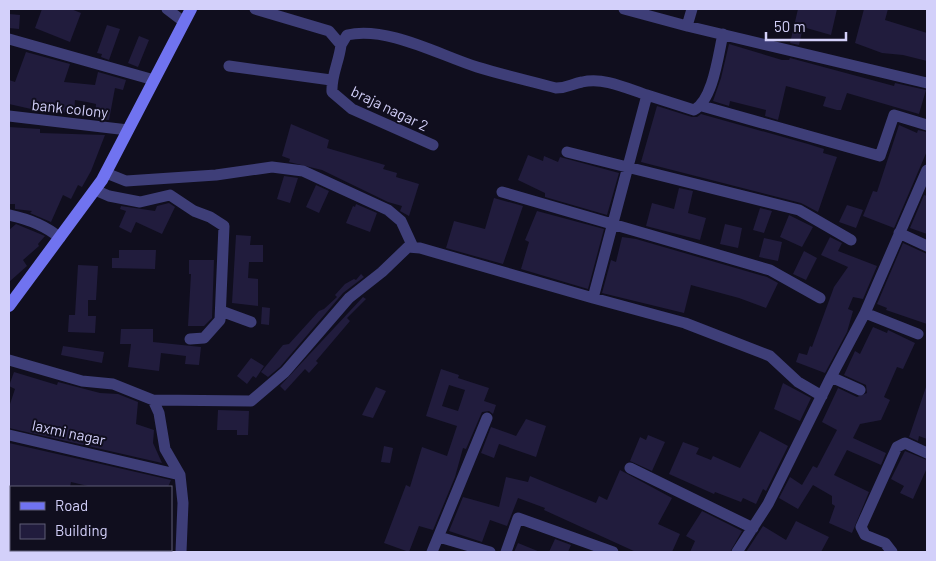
<svg xmlns="http://www.w3.org/2000/svg" width="936" height="561" viewBox="0 0 936 561" font-family="Barlow,sans-serif">
  <style>
    .building { fill: #211c3d; fill-rule: evenodd }
    .lines { fill: none; stroke-linecap: round; stroke-linejoin: round }
    .street { stroke: #3e3e78; stroke-width: 11 }
    .secondary { stroke: #7073f0; stroke-width: 12 }
    .labels { text-anchor: middle; dominant-baseline: central; stroke-width: 4; stroke-linejoin: round; paint-order: stroke }
    .street-label { font-size: 15px; fill: #d3d0fa; stroke: #100e1e }
  </style>
  <rect width="100%" height="100%" fill="#100e1e"/>
  <!-- building -->
  <path class="building" d="M42 9H71L81 13 70 42 35 28Z
    M798 9H837L831 35 803 27 799 45 790 43Z
    M864 9H888L885 20 927 33V61L903 55 882 53 855 43Z
    M9 14 20 15 19 29 9 28Z
    M107 25 120 29 109 60 101 57 102 54 97 53Z
    M139 36 149 40 138 67 128 63Z
    M729 44 782 60H789L790 58 894 86 895 83 926 90 919 114 847 93 841 110H837L823 106 826 97 786 86 778 120 765 116 766 110 730 101 729 106 713 101 721 78Z
    M26 52 70 64 64 82 95 85 98 72 126 80 123 90 115 88 109 120 95 119 96 104 87 102 75 100 74 113 40 111 9 104V80L15 82Z
    M657 106 692 117H697L701 114 808 144 824 149 823 153 837 157 818 212 801 203 641 162Z
    M291 124 329 140 327 148 385 165 383 169 397 173 396 177 419 184 409 216 400 211 402 206 388 202 322 170 289 162 290 159 282 156Z
    M899 125 917 133 918 130 927 132V151L894 228 863 216 873 191 877 192Z
    M9 127 40 129V133L105 135 91 171 82 187 78 185 71 199 63 195 51 222 30 213 32 211 15 209V204H9Z
    M528 155 543 161 544 156 558 162 560 157 619 173 607 215 545 197V193L518 180Z
    M284 176 298 178 290 203 277 199Z
    M316 185 329 191 319 213 306 207Z
    M679 188 693 191 688 213 706 218 700 240 646 226 652 203 674 209Z
    M924 195 927 196V234L910 228Z
    M494 198 523 206 503 264 446 248 454 221 485 229Z
    M169 203 175 207 162 234 136 222 131 233 119 227 126 211 120 209 121 206 155 211 157 206Z
    M356 204 377 213 370 232 346 223 353 206 355 207Z
    M847 205 863 210 856 228 839 222Z
    M760 208 772 211 764 233 753 230Z
    M537 211 604 229 588 289 521 269 529 242 525 240Z
    M789 215 813 227 802 247 780 237Z
    M16 224 45 236 38 244 39 246 23 260 27 266 9 282V230Z
    M725 224 742 228 738 248 720 244Z
    M236 235 251 236 250 245H263V262H249L248 278 258 279V306L232 303Z
    M622 237 636 239 767 277 778 283 766 308 739 298 691 285 684 313 602 293 611 260 616 262Z
    M830 237 842 243 838 251 877 266 863 299 853 297 848 309 853 311 847 332 825 373 796 362 799 353 807 355 810 346 812 347 834 287 848 267 821 255Z
    M764 238 782 242 778 261 759 257Z
    M903 243 927 254V324L886 310 887 308 877 304Z
    M119 250H156L155 269 112 268V258H119Z
    M804 251 817 258 806 280 793 274Z
    M189 260H214L212 318 204 326H188L191 274H189Z
    M78 265 98 266 96 300H88V316H96L95 333 68 332 69 315H75Z
    M361 274 364 277 343 293 280 367 268 377 261 372 283 345 289 344 319 311 324 309 337 297 335 295 345 284 354 279 356 280Z
    M363 297 366 299 347 318 350 321 316 361 318 363 309 373 305 369 285 391 280 386Z
    M262 307 270 308 269 325 261 324Z
    M873 327 887 333 888 330 915 343 903 369 897 367 884 397 890 400 881 420 860 424 853 438 886 453 881 465 847 450 834 475 869 492 852 533 829 523 835 506 832 504V496L813 485 798 509 779 498 790 477 802 485 813 466 817 468 837 430 822 422 838 388 857 397 867 393 866 385 844 375 855 351 860 354Z
    M121 329H153V342L201 347 199 365 185 364 186 356 161 353 159 371 128 367 131 344H120Z
    M63 346 104 352 102 363 61 355Z
    M251 358 264 366 256 378 253 376 247 384 237 376Z
    M441 369 459 375 458 378 489 388 484 401 496 405 493 414 489 411 482 412 466 449 463 448 455 477 433 530 419 526 409 552 384 543 406 485 410 487 422 447 447 456 457 426 426 416ZM449 385 465 390 458 411 442 406Z
    M14 372 57 385 58 382 100 393 118 394 138 402 136 424 154 430 153 443 162 463 9 428V407L15 389 9 386Z
    M783 383 811 398 800 421 774 409Z
    M376 387 386 391 373 418 362 415Z
    M926 387 927 439 919 436 918 441 909 437Z
    M218 410 249 411 248 435H237V430H217Z
    M526 419 546 426 536 457 499 444 494 458 481 453 491 427 516 436Z
    M760 431 788 446 766 491 763 489 756 504 743 498 741 502 715 492 714 494 669 474 683 442 699 448 696 454 711 460 713 456 740 468Z
    M648 435 665 442 652 471 630 461 640 437 646 440Z
    M9 443 171 480 168 487H92L71 482 70 487H9Z
    M384 446 393 448 390 463 381 462Z
    M905 451 927 460V468L913 499 900 493 904 486 891 479Z
    M620 470 672 498 658 524 680 534 672 552H636L544 510 545 508 518 498 507 526 490 520 482 542 449 531 463 497 499 507 506 477 528 482 530 476 596 503 599 496 607 500Z
    M702 511 742 531 730 552H690L695 541 686 536Z
    M796 521 829 537 821 552H746L763 526 786 540Z
    M555 539 571 545 568 552H549Z
    M518 543 540 552H514Z"/>
  <g class="lines">
    <!-- street -->
    <path class="street" d="M167 9 184 22
      M255 9 329 31 341 45C339 62 331 76 332 92L352 109 433 145
      M624 9 687 26 927 83
      M687 26 692 9
      M723 34C718 56 713 100 694 110L647 95 593 298 685 323 770 356 798 382 822 396
      M9 39 154 80
      M341 45 347 35C388 26 439 55 477 67 503 75 530 81 556 88 569 88 571 84 582 82 604 77 626 88 647 95
      M229 66 331 80
      M702 106 880 156 894 115 927 125
      M9 116 128 130
      M567 152 799 210 851 240
      M106 173 126 181 216 175 272 167 303 171 388 210 401 221 413 247
      M95 190 109 196 140 202 170 195 194 211 210 217 224 226 220 320 204 338 190 339
      M502 192 770 270 820 298
      M9 215C28 219 45 225 60 238
      M899 233 927 246
      M221 311 251 322
      M865 313 918 334
      M9 360 82 381 113 384 153 400 159 413 165 449 180 475
      M831 377 860 390
      M153 400 251 401 285 372 349 298 382 272 408 247 420 248 593 298
      M9 435 180 475 183 503 181 552
      M630 468 753 528
      M9 502 11 504
      M439 537 490 552
      M64 550 66 552
      M124 550 129 552
      M30 552V550
      M432 552 487 418
      M506 552 518 518 613 552
      M737 552 768 504 831 377 865 313 927 170
      M892 552 885 543 865 535 861 527 897 447 905 443 927 453"/>
    <!-- secondary -->
    <path class="secondary" d="M9 306 102 180 191 9"/>
  </g>
  <g class="labels">
    <!-- street labels -->
    <g class="street-label">
      <text transform="translate(70 108) rotate(6)">bank colony</text>
      <text transform="translate(390 108) rotate(26)">braja nagar 2</text>
      <text transform="translate(69 432) rotate(12)">laxmi nagar</text>
    </g>
  </g>
  <!-- border -->
  <rect width="936" height="561" fill="none" stroke="#d3d0fa" stroke-width="20"/>
  <!-- legend -->
  <rect x="10" y="486" width="162" height="65" fill="#100e1e" stroke="#5e5c76"/>
  <rect x="20" y="502" width="25" height="8" fill="#7073f0" stroke="#5e5c76"/>
  <text x="55" y="511" font-size="15" fill="#d3d0fa">Road</text>
  <rect x="20" y="524" width="25" height="15" fill="#211c3d" stroke="#5e5c76"/>
  <text x="55" y="536" font-size="15" fill="#d3d0fa">Building</text>
  <!-- scale -->
  <path d="M766 32v8h80v-8" fill="none" stroke="#d3d0fa" stroke-width="2.5"/>
  <text x="774" y="32" font-size="15" fill="#d3d0fa" stroke="#100e1e" stroke-width="4" paint-order="stroke">50 m</text>
</svg>
